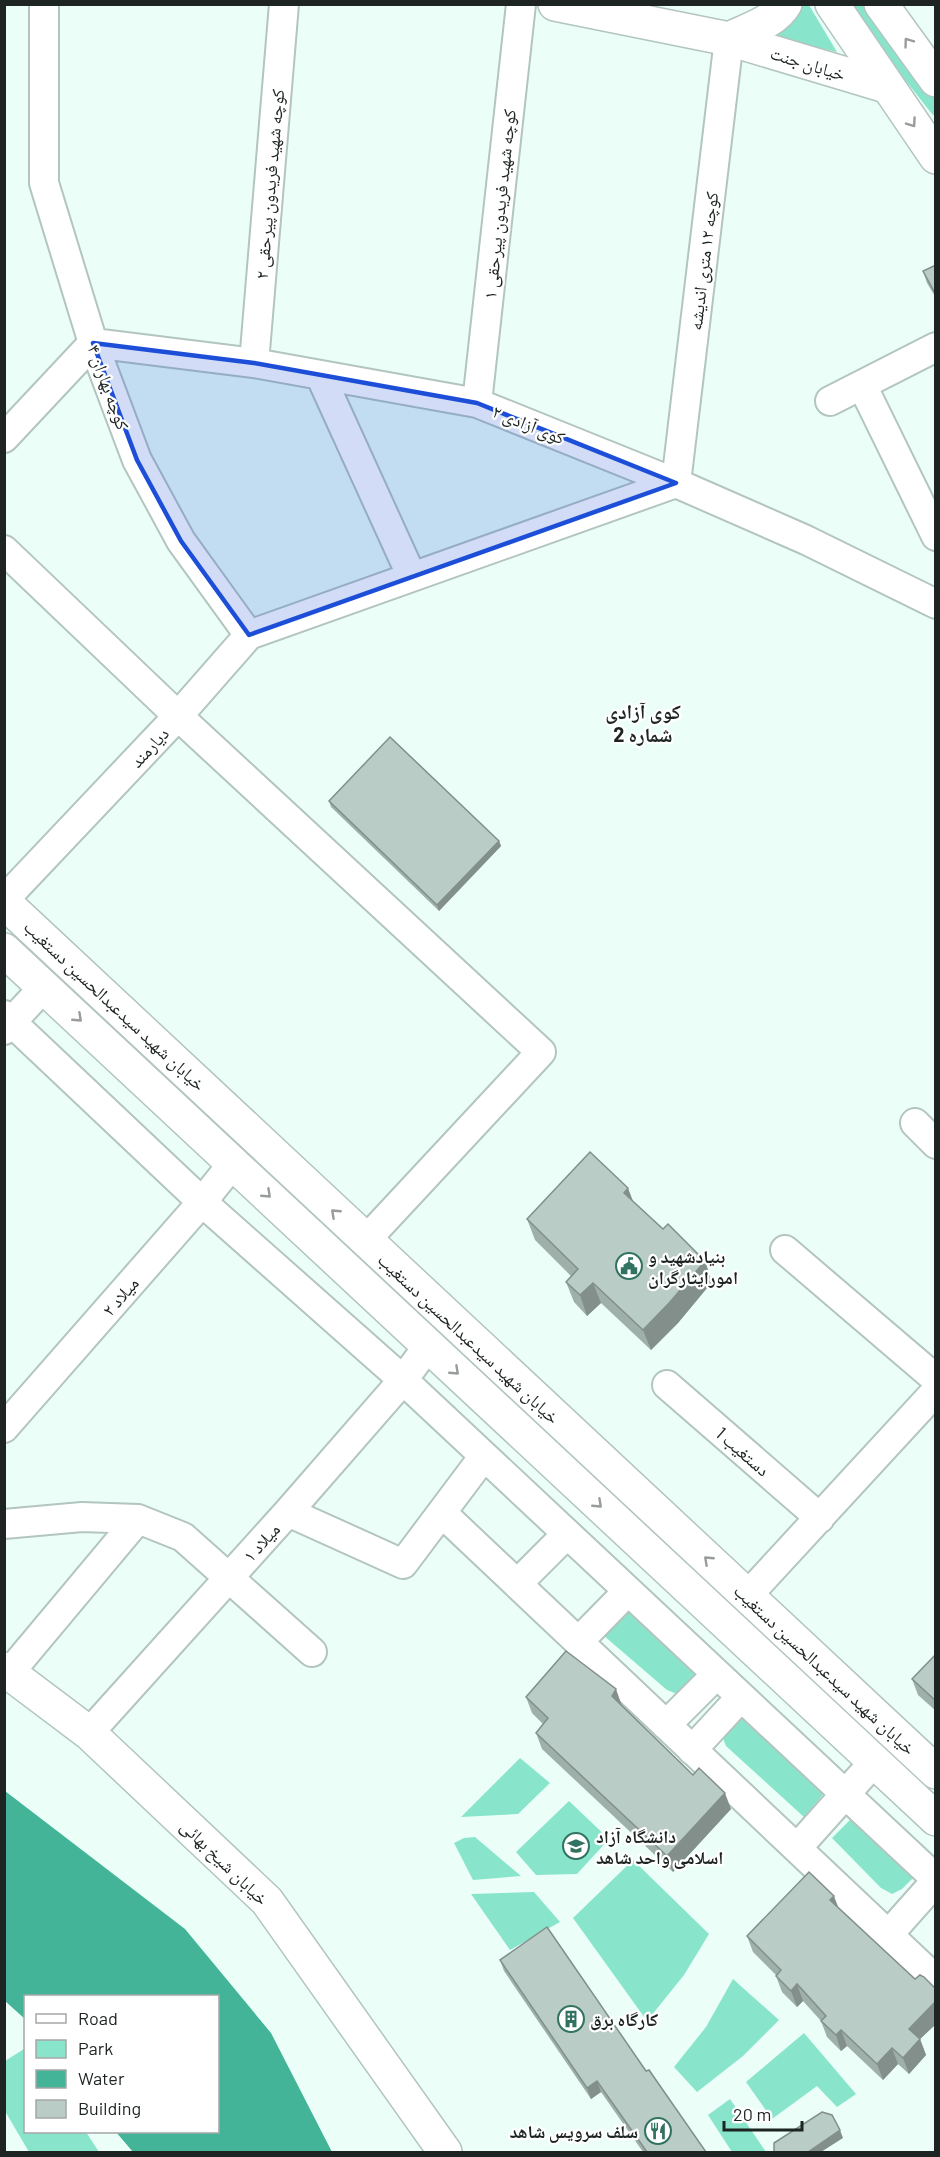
<svg xmlns="http://www.w3.org/2000/svg" width="940" height="2157" viewBox="0 0 940 2157" font-family="Barlow,'Noto Naskh Arabic',sans-serif">
  <style>
    .green { fill: #88e5cb }
    .water { fill: #44b498 }
    .lines { fill: none; stroke-linecap: round; stroke-linejoin: round }
    .minor-casing { stroke: #b3c5bf; stroke-width: 32 }
    .tertiary-casing { stroke: #b3c5bf; stroke-width: 36 }
    .secondary-casing { stroke: #b3c5bf; stroke-width: 36 }
    .minor { stroke: #fff; stroke-width: 28 }
    .tertiary { stroke: #fff; stroke-width: 33 }
    .secondary { stroke: #fff; stroke-width: 33 }
    .wall { fill: #9fafaa }
    .shaded-wall { fill: #828f8b }
    .building { fill: #b9ccc6; stroke: #828f8b; stroke-width: 1.5 }
    .oneway { stroke: #999c9c }
    .marked { fill: #1d4ed8; fill-opacity: 0.2; stroke: #1d4ed8; stroke-width: 4.5; stroke-linejoin: round }
    .labels { text-anchor: middle; dominant-baseline: central; stroke-width: 4.5; stroke-linejoin: round; paint-order: stroke }
    .street-label { font-size: 18px; fill: #1d2422; stroke: #fff }
    .poi-label { font-size: 18px; font-weight: bold; fill: #1d2422; stroke: #fff; text-anchor: start }
    .neighbourhood-label { font-size: 20px; font-weight: bold; fill: #1d2422; stroke: #fff }
  </style>
  <rect width="100%" height="100%" fill="#ebfff8"/>
  <!-- green -->
  <path class="green" d="M802 5H809L837 52 768 36C787 28 794 24 802 5Z
    M846 5H864L935 98V116L932 114Z
    M634 1600 711 1674 677 1694 667 1690 603 1635Z
    M747 1707 832 1784 804 1817 726 1746 722 1736Z
    M520 1758 550 1783 518 1814 461 1817Z
    M569 1801 609 1839 577 1874 536 1875 516 1852Z
    M860 1810 922 1869 902 1889 892 1894 881 1888 832 1838Z
    M475 1837 521 1876 473 1880 454 1843 464 1838Z
    M633 1860 709 1934 684 1975 647 2021 573 1918Z
    M534 1892 560 1922 510 1950 471 1894Z
    M733 1979 779 2020 743 2056 697 2092 674 2067 706 2027Z
    M804 2033 856 2094 837 2107 817 2086 772 2119 746 2082Z
    M24 2049 26 2132H86L99 2152H29L5 2111V2061Z
    M730 2099 766 2152H732L708 2115Z"/>
  <!-- water -->
  <path class="water" d="M5 1791 185 1929 271 2033 332 2152H133L116 2132H218V1996H26L25 2019 5 2001Z"/>
  <g class="lines">
    <defs>
      <path id="minor" d="M44 4V183L93 343 137 460 181 541 249 635 178 716 541 1052 365 1241
        M254 363 284 4
        M320 375 412 577
        M862 385 936 536
        M830 401 936 347
        M477 403 521 4
        M4 438 93 343 254 363 477 403 676 483 806 540 936 604
        M4 550 178 716 4 900
        M249 635 676 483 729 39
        M4 1015 202 1202 403 1380 936 1879
        M4 1030 44 987
        M915 1123 936 1144
        M785 1250 936 1379
        M667 1385 820 1518
        M4 1428 202 1202 234 1162
        M288 1512 403 1564 484 1456
        M442 1513 933 1977
        M4 1524 82 1517 138 1519 183 1537 312 1652
        M517 1584 567 1534
        M747 1596 936 1391
        M578 1642 628 1591
        M10 1672 138 1519
        M666 1725 717 1674
        M89 1733 288 1512 403 1380 428 1346
        M692 1750 741 1697
        M797 1848 874 1762
        M888 1935 936 1881"/>
      <path id="tertiary" d="M555 4 729 39 886 86
        M729 39C747 30 775 22 785 4
        M4 1669 89 1733 267 1901 445 2152"/>
      <path id="secondary" d="M832 4 936 157
        M881 4 936 80
        M4 902 936 1772
        M4 950 936 1819"/>
    </defs>
    <!-- minor casing -->
    <use href="#minor" class="minor-casing"/>
    <!-- tertiary casing -->
    <use href="#tertiary" class="tertiary-casing"/>
    <!-- secondary casing -->
    <use href="#secondary" class="secondary-casing"/>
    <!-- minor -->
    <use href="#minor" class="minor"/>
    <!-- tertiary -->
    <use href="#tertiary" class="tertiary"/>
    <!-- secondary -->
    <use href="#secondary" class="secondary"/>
  </g>
  <!-- wall -->
  <path class="wall" d="M936 265V298L927 283 923 271Z
    M329 801 499 841 501 846 439 911 331 807Z
    M633 1201 663 1229 705 1261 712 1282 678 1323 651 1350 601 1303 587 1316 574 1302 566 1282 571 1276 535 1240 527 1219Z
    M936 1654V1711L918 1695 912 1679Z
    M526 1697 622 1706 693 1775 731 1809 673 1872 542 1749 536 1733 543 1724 532 1713Z
    M839 1909 915 1979 936 1989V2024L920 2039 926 2055 909 2074 898 2064 883 2080 847 2046 841 2051 827 2037 821 2021 803 2001 797 2007 782 1992 776 1976V1975L753 1952 747 1936Z
    M500 1960 646 2071 706 2152H643L601 2092 591 2099 504 1971Z"/>
  <!-- shaded-wall -->
  <path class="shaded-wall" d="M499 841 501 846 439 911 437 905Z
    M628 1188 636 1209 624 1193Z
    M705 1261 712 1282 678 1323 651 1350 643 1330Z
    M593 1283 601 1303 587 1316 580 1295Z
    M616 1689 622 1706 612 1696Z
    M725 1793 731 1809 673 1872 667 1856Z
    M834 1896 840 1912 830 1900Z
    M797 1984 803 2001 797 2007 791 1991Z
    M936 2001V2024L920 2039 926 2055 909 2074 903 2058 909 2029Z
    M841 2030 847 2046 841 2051 836 2035Z
    M892 2048 898 2064 883 2080 877 2064Z
    M597 2081 601 2092 591 2099 587 2088Z
    M840 2130 843 2138 821 2152H808Z"/>
  <!-- building -->
  <path class="building" d="M936 265V295L923 271Z
    M390 737 499 841 437 905 329 801Z
    M590 1152 628 1188 624 1193 663 1229 668 1224 705 1261 670 1302 643 1330 593 1283 580 1295 566 1282 578 1269 527 1219Z
    M566 1651 616 1689 612 1696 693 1775 699 1768 725 1793 667 1856 536 1733 548 1718 526 1697Z
    M936 1654V1701L912 1679Z
    M809 1872 834 1896 830 1900 915 1979 920 1975 924 1977 936 1989V2001L909 2029 920 2039 903 2058 892 2048 877 2064 841 2030 836 2035 821 2021 826 2016 797 1984 791 1991 776 1976 781 1970 747 1936Z
    M547 1927 646 2071 649 2070 706 2152H647L597 2081 587 2088 500 1960Z
    M822 2112 832 2115 840 2130 808 2152H774V2143Z"/>
  <!-- one-way arrows -->
  <defs><path id="oneway-chevron" d="M-2-3.5L2.5 0L-2 3.5" fill="none" stroke-width="1.6" stroke-linecap="round" stroke-linejoin="round" transform="scale(1.5)"/></defs>
  <g class="oneway">
    <use href="#oneway-chevron" transform="translate(908 42) rotate(-126)"/>
    <use href="#oneway-chevron" transform="translate(912 123) rotate(55)"/>
    <use href="#oneway-chevron" transform="translate(78 1018) rotate(43)"/>
    <use href="#oneway-chevron" transform="translate(267 1194) rotate(43)"/>
    <use href="#oneway-chevron" transform="translate(335 1213) rotate(-137)"/>
    <use href="#oneway-chevron" transform="translate(455 1371) rotate(43)"/>
    <use href="#oneway-chevron" transform="translate(598 1504) rotate(43)"/>
    <use href="#oneway-chevron" transform="translate(708 1560) rotate(-137)"/>
  </g>
  <!-- marked area -->
  <path class="marked" d="M93 343 254 363 477 403 676 483 249 635 181 541 137 460Z"/>
  <!-- icons -->
  <defs>
    <symbol id="civic-ring" viewBox="-11 -11 22 22"><circle r="9.5" fill="#fff" stroke="#317261" stroke-width="1.5"/><path d="M-.6-6.5H3V-4.5H.6V-3L4-1V1h2V6H-6V1h2V-1L-.6-3ZM-1.2 2.5V6h2.4V2.5Z" fill="#317261"/></symbol>
    <symbol id="university-ring" viewBox="-11 -11 22 22"><circle r="9.5" fill="#fff" stroke="#317261" stroke-width="1.5"/><path d="M0-5L7-2L0 1L-7-2ZM-4 1L0 2.5L4 1V4Q0 6-4 4Z" fill="#317261"/></symbol>
    <symbol id="building-ring" viewBox="-11 -11 22 22"><circle r="9.5" fill="#fff" stroke="#317261" stroke-width="1.5"/><path d="M-4-6H4V6H1V3H-1V6H-4ZM-2.5-4.3h1.7v1.8h-1.7ZM.8-4.3h1.7v1.8H.8ZM-2.5-1h1.7V.8h-1.7ZM.8-1h1.7V.8H.8Z" fill="#317261"/></symbol>
    <symbol id="restaurant-ring" viewBox="-11 -11 22 22"><circle r="9.5" fill="#fff" stroke="#317261" stroke-width="1.5"/><path d="M-5-6h1v4h1v-4h1v4h1v-4h1v5L-1.5 .5V6h-2V.5L-5-1ZM5-6V6H3V1.5H1.5Q1.5-4 5-6Z" fill="#317261"/></symbol>
  </defs>
  <g fill-rule="evenodd">
    <use href="#civic-ring" x="614" y="1251" width="30" height="30"/>
    <use href="#university-ring" x="561" y="1831" width="30" height="30"/>
    <use href="#building-ring" x="556" y="2004" width="30" height="30"/>
    <use href="#restaurant-ring" x="643" y="2116" width="30" height="30"/>
  </g>
  <g class="labels">
    <!-- street labels -->
    <g class="street-label">
      <text transform="translate(808 63) rotate(17)">خیابان جنت</text>
      <text transform="translate(269 184) rotate(-85)">کوچه شهید فریدون پیرحقی ۲</text>
      <text transform="translate(499 204) rotate(-84)">کوچه شهید فریدون پیرحقی ۱</text>
      <text transform="translate(703 261) rotate(-83)">کوچه ۱۲ متری اندیشه</text>
      <text transform="translate(109 387) rotate(70)">کوچه بهاران ۴</text>
      <text transform="translate(529 424) rotate(22)">کوی آزادی ۲</text>
      <text transform="translate(149 747) rotate(-47)">دیارمند</text>
      <text transform="translate(115 1005) rotate(43)">خیابان شهید سیدعبدالحسین دستغیب</text>
      <text transform="translate(120 1296) rotate(-49)">میلاد ۲</text>
      <text transform="translate(469 1338) rotate(43)">خیابان شهید سیدعبدالحسین دستغیب</text>
      <text transform="translate(743 1451) rotate(41)">دستغیب 1</text>
      <text transform="translate(261 1542) rotate(-48)">میلاد ۱</text>
      <text transform="translate(825 1669) rotate(43)">خیابان شهید سیدعبدالحسین دستغیب</text>
      <text transform="translate(225 1862) rotate(44)">خیابان شیخ بهائی</text>
    </g>
    <!-- poi labels -->
    <g class="poi-label">
      <text x="648" y="1256">بنیادشهید و<tspan x="648" dy="21">امورایثارگران</tspan></text>
      <text x="596" y="1836">دانشگاه آزاد<tspan x="596" dy="21">اسلامی واحد شاهد</tspan></text>
      <text x="590" y="2019">کارگاه برق</text>
      <text x="638" y="2131" text-anchor="end">سلف سرویس شاهد</text>
    </g>
    <!-- neighbourhood labels -->
    <g class="neighbourhood-label">
      <text x="643" y="711">کوی آزادی<tspan x="643" dy="23">شماره 2</tspan></text>
    </g>
  </g>
  <!-- border -->
  <rect width="940" height="2157" fill="none" stroke="#1d2422" stroke-width="12"/>
  <!-- legend -->
  <rect x="24" y="1995" width="195" height="138" fill="#ffffff" stroke="#a5a7a7" stroke-width="1.5"/>
  <rect x="36" y="2014" width="30" height="9" fill="#ffffff" stroke="#a5a7a7" stroke-width="1.5"/>
  <text x="78" y="2025" font-size="18" fill="#1d2422">Road</text>
  <rect x="36" y="2040" width="30" height="18" fill="#88e5cb" stroke="#a5a7a7" stroke-width="1.5"/>
  <text x="78" y="2055" font-size="18" fill="#1d2422">Park</text>
  <rect x="36" y="2070" width="30" height="18" fill="#44b498" stroke="#a5a7a7" stroke-width="1.5"/>
  <text x="78" y="2085" font-size="18" fill="#1d2422">Water</text>
  <rect x="36" y="2100" width="30" height="18" fill="#b9ccc6" stroke="#a5a7a7" stroke-width="1.5"/>
  <text x="78" y="2115" font-size="18" fill="#1d2422">Building</text>
  <!-- scale -->
  <path d="M724 2121v9h78v-9" fill="none" stroke="#1d2422" stroke-width="3"/>
  <text x="733" y="2121" font-size="18" fill="#1d2422" stroke="#ffffff" stroke-width="4.5" paint-order="stroke">20 m</text>
</svg>
